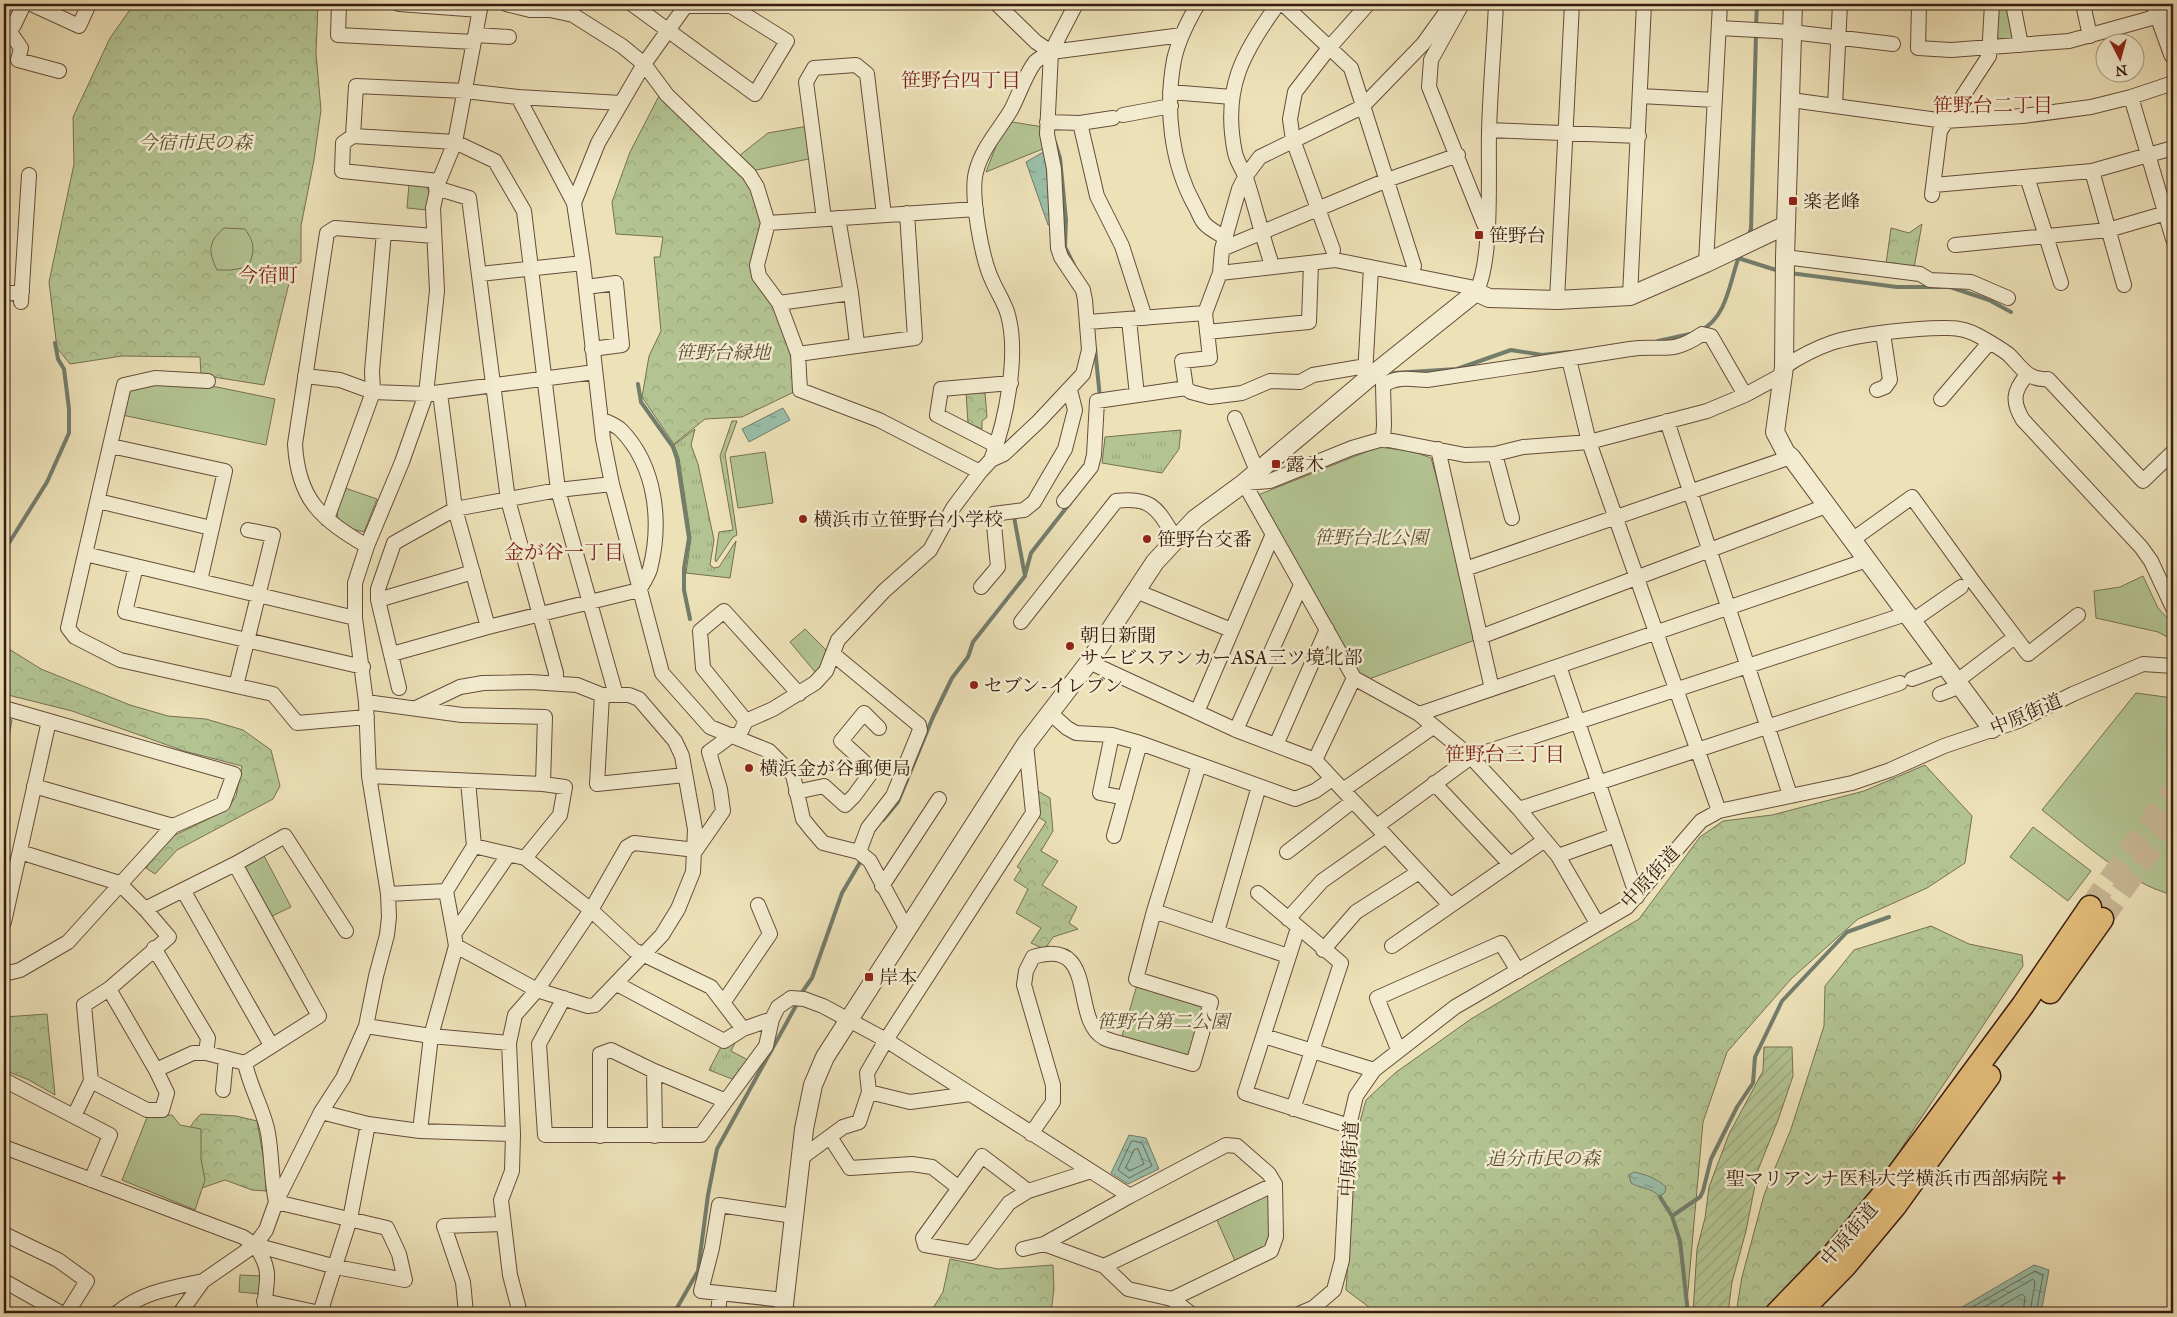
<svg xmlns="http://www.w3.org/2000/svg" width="2177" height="1317" viewBox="0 0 2177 1317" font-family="'IM FELL Great Primer','Noto Serif JP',serif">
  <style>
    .grass { fill: url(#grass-tufts); stroke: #767051 }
    .forest { fill: url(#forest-crowns); stroke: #767051 }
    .park { fill: #b3c492; stroke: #767051 }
    .garden { fill: url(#garden-furrows); stroke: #767051 }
    .water { fill: url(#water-ripples); stroke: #737d6c }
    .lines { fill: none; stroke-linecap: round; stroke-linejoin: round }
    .shore { stroke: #6a6c5c; stroke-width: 1 }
    .stream { stroke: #737d6c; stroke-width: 4 }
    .primary-tunnel { stroke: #c9b996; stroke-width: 22; stroke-dasharray: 22 11; stroke-linecap: butt }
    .minor-casing { stroke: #664c3a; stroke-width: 16 }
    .tertiary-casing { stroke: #664c3a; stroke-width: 20 }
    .primary-casing { stroke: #391b10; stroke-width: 25 }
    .minor { stroke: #f3ecd0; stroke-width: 14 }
    .tertiary { stroke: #f3ecd0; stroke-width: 18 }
    .primary { stroke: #e6c07c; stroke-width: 22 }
    .poi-dot { fill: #8f2418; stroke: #f3ecd0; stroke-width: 2 }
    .labels { text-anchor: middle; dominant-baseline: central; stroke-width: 5; stroke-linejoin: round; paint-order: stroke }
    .park-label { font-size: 19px; font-style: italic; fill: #5e4e37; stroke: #f3ecd0 }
    .poi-label { font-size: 19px; fill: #391b10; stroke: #f3ecd0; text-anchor: start }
    .street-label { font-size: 19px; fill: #391b10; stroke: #f3ecd0 }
    .neighbourhood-label { font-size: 20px; fill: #7a1f14; stroke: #f3ecd0 }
  </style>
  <defs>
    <pattern id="grass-tufts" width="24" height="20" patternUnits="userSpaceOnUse" patternTransform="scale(1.25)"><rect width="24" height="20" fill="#b3c492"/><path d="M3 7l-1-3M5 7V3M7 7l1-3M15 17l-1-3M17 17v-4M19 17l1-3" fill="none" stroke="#9ba87d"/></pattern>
    <pattern id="forest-crowns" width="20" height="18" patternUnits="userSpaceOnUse" patternTransform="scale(1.25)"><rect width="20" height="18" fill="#b3c492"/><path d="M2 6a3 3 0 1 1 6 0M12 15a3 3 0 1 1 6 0" fill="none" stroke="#9ba87d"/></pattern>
    <pattern id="garden-furrows" width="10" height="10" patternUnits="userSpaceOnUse" patternTransform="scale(1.25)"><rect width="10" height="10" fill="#b3c492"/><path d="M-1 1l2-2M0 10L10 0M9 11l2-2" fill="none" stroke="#9ba87d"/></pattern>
    <pattern id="water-ripples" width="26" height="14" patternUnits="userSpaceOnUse" patternTransform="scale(1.25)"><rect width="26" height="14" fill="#9abea9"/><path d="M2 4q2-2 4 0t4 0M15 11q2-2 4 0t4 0" fill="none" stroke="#7f9a88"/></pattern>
  </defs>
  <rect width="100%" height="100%" fill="#ede1b7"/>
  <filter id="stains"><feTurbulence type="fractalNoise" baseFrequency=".004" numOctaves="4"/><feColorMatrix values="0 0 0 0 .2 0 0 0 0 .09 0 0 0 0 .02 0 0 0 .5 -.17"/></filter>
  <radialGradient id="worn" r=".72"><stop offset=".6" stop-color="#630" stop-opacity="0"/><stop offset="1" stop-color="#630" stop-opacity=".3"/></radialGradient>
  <!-- grass -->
  <path class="grass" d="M732 421H737L725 454 737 535 733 537 716 562 715 560 719 532 733 530 720 456Z
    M695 429 691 445 698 464 714 540 710 565 714 568 719 567 736 541 730 578 686 573 691 538 679 458 674 445Z
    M1181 430 1179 449 1162 473 1102 463 1105 437Z
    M737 1039 731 1051 748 1060 732 1079 709 1070 721 1047Z"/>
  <!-- forest -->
  <path class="forest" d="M134 4H318L316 53 321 110 314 160 301 226V262L293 267 264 385 201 375 200 357 122 356 70 364 57 348 49 282 74 164 73 117 110 38Z
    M660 94 755 189 762 222 754 263 779 313 793 351 794 392 742 417 705 419 674 444 642 397 649 356 661 331 654 257H660L663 237 616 234 612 202 630 152Z
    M1922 224 1914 268 1886 264 1891 228 1909 233Z
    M966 392 985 393 987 417 982 421V429L968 423Z
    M4 646 41 669 130 705 168 716 206 719 243 730 271 750 280 786 273 799 177 850 155 874 146 868 169 838 227 810 236 796 242 766 184 751 72 711 4 694Z
    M4 718 12 720 4 764Z
    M1925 765 1972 816 1965 863 1927 888 1858 919 1791 979 1727 1052 1703 1122 1686 1313H1377L1346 1290 1356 1136 1366 1100 1395 1073 1471 1019 1639 919 1700 837 1723 821 1772 815 1864 791Z
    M1036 790 1050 798 1053 831 1041 851 1058 861 1042 885 1077 907 1069 923 1078 929 1053 937 1047 946 1042 948 1031 943 1041 928 1016 913 1028 889 1014 880 1021 869 1017 867 1046 822 1037 816Z
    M1931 926 1969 944 2022 955 2023 966 1915 1127 1874 1192 1779 1301 1764 1313H1736L1742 1277 1764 1195 1791 1129 1824 1026 1825 986 1854 950Z
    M47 1014 55 1095 29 1080 4 1070V1017Z
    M201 1114 236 1116 257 1121 266 1173V1191L252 1190 225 1180 193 1191C188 1162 176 1136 201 1114Z
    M950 1259 998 1269 1053 1265 1054 1289 1051 1313H930L943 1292Z"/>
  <!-- park -->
  <path class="park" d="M1997 4H2009L2015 39 1995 43Z
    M1012 122 1043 127 1045 148 986 172 998 141Z
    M808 126 813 158 752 171 735 159 768 133Z
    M409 184 426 185 429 191 427 210 407 208Z
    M224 228 245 229C255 243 255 251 248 267L231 270H217C208 251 208 242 224 228Z
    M157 383 217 387 275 399 266 445 122 415 130 389Z
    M1378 447 1412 451 1431 458 1442 497 1475 640 1369 679 1356 671 1258 495Z
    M765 452 773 503 738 508 730 457Z
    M345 488 377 499 364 532C329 524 335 516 345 488Z
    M2143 576 2158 608 2173 624V640L2158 632 2096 618 2094 591 2120 587Z
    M805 629 826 650 822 666 816 673 790 642Z
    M2136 693 2173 698V895C2124 882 2082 841 2042 810Z
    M2033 827 2091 871 2068 901 2010 857Z
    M263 854 291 907 270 917 244 864Z
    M1137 985 1202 1004 1204 1010 1190 1054 1187 1056 1122 1036Z
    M148 1115H172L180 1125 201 1129V1159L205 1180 195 1210 122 1180Z
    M1265 1194 1271 1199 1269 1243 1266 1246 1235 1261 1216 1218Z
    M240 1275 263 1276 261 1294 239 1292Z"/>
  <!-- garden -->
  <path class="garden" d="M1764 1047H1792L1793 1076 1778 1120 1758 1170 1746 1231 1732 1282 1728 1313H1693L1697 1249 1705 1218 1709 1187 1729 1134 1763 1071Z"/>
  <!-- water -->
  <path class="water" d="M1045 151 1051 225H1048L1026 162Z
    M783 408 790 420 749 442 742 429Z
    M1129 1135 1146 1138 1159 1169 1128 1184 1111 1173Z
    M1634 1172C1647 1175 1656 1178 1666 1187L1665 1192 1660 1197C1651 1187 1641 1189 1631 1183L1629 1175Z
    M2034 1265 2049 1270 2041 1313H1952Z"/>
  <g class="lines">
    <!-- shore -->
    <path class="shore" d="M1134 1141 1142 1143 1152 1166 1129 1178 1118 1170 1131 1142Z
      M1138 1149 1144 1164 1129 1171 1126 1167 1134 1150Z
      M1962 1313 2035 1271 2043 1275 2036 1313
      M1974 1313 2033 1279 2035 1282 2030 1313
      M1989 1313 2022 1294 2025 1297 2023 1313"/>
    <!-- stream -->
    <path class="stream" d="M1756 26 1757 4
      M1055 142 1060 158 1066 220 1065 247 1074 265
      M1748 236 1751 229 1756 33
      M1738 258 1776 270
      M1790 273 1897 287H1950L1989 300 2011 312
      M1701 330C1728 317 1730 278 1740 254
      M1658 341 1690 334
      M1095 348 1100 398
      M1394 373 1457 369 1511 350 1542 355 1569 352
      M638 384 641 402 673 447 677 459 689 538 684 568V590L690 619
      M4 551 47 482 69 433V409L64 369 58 359 55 343
      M1025 575 1031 553 1070 503
      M883 820 898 802 933 717 952 678 968 657 973 642 1025 576 1014 517
      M800 995 812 978 842 893 862 859
      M1660 1197 1672 1216
      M674 1313 698 1271 708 1195 717 1149 798 1002
      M1688 1313 1680 1241 1672 1216 1700 1197 1703 1191 1711 1159 1737 1107 1753 1083 1755 1057 1782 1001 1847 932 1889 917"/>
    <!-- primary-tunnel -->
    <path class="primary-tunnel" d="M2090 907 2173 790
      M2102 919 2173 819"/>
    <defs>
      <path id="minor" d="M31 4 79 26 89 4
        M339 4 338 35 474 42
        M399 4 480 10
        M506 4 530 10H550L573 15 622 46 644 64 667 95 749 174 757 187 768 223 757 265 759 276 779 303 798 354 800 390 879 420 980 472
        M632 4 755 94 787 41 731 6H686L685 4
        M997 4 1036 42 1051 52
        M1198 4C1188 21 1178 41 1174 60 1165 109 1171 163 1195 206 1198 211 1200 218 1204 223 1209 229 1219 234 1226 238
        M1283 4 1351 68 1414 266
        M1462 4 1431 60 1429 87 1484 224
        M1919 4 1918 48 1951 50 2069 41 2159 16
        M2013 4 2021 45
        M2083 4 2090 36
        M1719 28 1792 32 1893 44
        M10 32 21 48 18 60 59 71
        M475 35 509 37
        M4 37 14 25 24 4
        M1170 92 1232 97
        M1640 96 1715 100
        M518 97 621 103
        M2131 97 2173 239
        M1791 100 1945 121 2023 116 2091 107 2131 97 2173 83
        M1835 106 1840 4
        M1123 115 1171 106
        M1047 122 1080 123 1113 118
        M1080 123 1097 196 1122 246 1145 318
        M1489 130 1639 136
        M353 136 455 142 495 161 524 211 558 490 616 695
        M2092 171 2124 285
        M2027 177 2061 283
        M439 181 342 171 343 143 353 136 356 86 465 91 518 97 574 203 583 263 603 439 612 484 662 673 710 727 769 751 793 775 803 819 811 829 823 843 859 852 870 861 906 928
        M1934 185 2092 171 2173 148
        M436 188 469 198 508 500 556 673V683
        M1932 195 1940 131 1989 56 1992 4
        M574 203 598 143 644 64 687 4
        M838 218 851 293 857 344
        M824 219 806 82 814 68 856 65 867 74 884 215
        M768 223 976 209
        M1955 245 2108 230 2173 211
        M1222 249 1387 180 1458 155
        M1333 250 1293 140 1290 119 1295 92 1329 48 1368 4
        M1785 257 1920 274 1930 280 1971 282 2008 298
        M1270 259C1261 232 1255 205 1246 178 1243 170 1237 162 1235 153 1222 90 1242 53 1278 4
        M1706 263 1720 4
        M1220 273 1335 260 1470 287 1476 292C1493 262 1488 171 1489 133 1490 90 1494 47 1496 4
        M480 274 583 263
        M586 287 616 283 622 345 592 349
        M4 294 22 292
        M1630 296 1644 4
        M1557 300 1572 4
        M21 302 29 175
        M779 303 851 293
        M1129 320 1137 395
        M1088 322 1205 313
        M1207 332 1309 322 1311 263
        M798 354 915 338 907 213
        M1569 359 1589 442 1719 811
        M1784 367C1799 357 1814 349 1831 343 1858 334 1921 327 1949 328 1959 328 1970 331 1979 336 1988 341 2000 348 2008 354 2021 366 2027 381 2048 379L2143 481 2173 452
        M1365 375 1371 268
        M2027 375C2013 391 2012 402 2023 420L2141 547 2151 561 2173 608
        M305 376 340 380 373 392 426 394 595 372
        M208 381 155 378 124 385 68 628 75 637 120 660 273 694 297 723 367 717
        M1186 388 1182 361 1210 358 1205 313 1220 273 1222 249 1239 189 1245 177 1260 157 1362 107 1423 44 1452 4
        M1877 390 1885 387 1890 380 1883 333
        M440 393 455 509 488 627
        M1941 399 1989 343
        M1235 418 1257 471
        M1667 421 1790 795
        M1383 439 1384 425 1383 385C1398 376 1410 379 1427 380 1495 370 1562 360 1630 349 1662 344 1670 356 1702 334L1711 336 1745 395
        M111 446 225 471 200 581
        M997 446 937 415 941 389 1011 383
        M1438 449 1492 689
        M1495 454 1512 518
        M991 460C1006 421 1019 355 1008 315 1005 303 997 292 992 280 982 259 970 195 976 172 982 148 999 130 1011 110 1019 95 1025 75 1035 62 1039 58 1046 55 1051 52L1182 35
        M98 501 211 528
        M1064 501 1091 467 1094 455 1097 401 1186 388 1191 392 1210 397 1242 393 1270 381 1300 382 1313 375 1366 366
        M327 519 373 392 372 371 384 232
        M1852 540 1912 497 1972 580 2028 654 2078 615
        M367 546C321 519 298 500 295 444L327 233 335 228 434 236
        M85 554 355 618
        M136 566 125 612 363 667
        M1465 569 1791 457
        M981 587 998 567 993 514 1024 510 1034 502 1065 449 1075 410 1070 390
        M1136 591 1231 630
        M378 600V589L394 543 455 509 558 490 612 484
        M1912 621 1961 587
        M1021 622 1116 501C1154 496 1158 511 1176 539
        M1480 637 1826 506
        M392 654 488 627 639 590C643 583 648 576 650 569 662 522 656 466 621 430 616 425 607 422 601 419
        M833 654 919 725 920 730 893 796 868 828 859 852
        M1089 662 1236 730 1315 760 1450 905
        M1559 666 1637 897
        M1912 679 1947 666
        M1957 681 2007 643
        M236 686 273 535 248 530
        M399 688 378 600 473 572
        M1940 694 1961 686
        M602 695 597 784 685 775
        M366 702 462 715 545 717 543 784
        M4 708 234 774 223 804 173 826 68 942 20 970 4 974
        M416 708 460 687 483 683 530 682 577 685 602 695H629L639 699 675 741 682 756 695 829 693 872 678 909 662 935 595 1005 588 1006 537 990 456 946
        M1049 712 1067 728 1076 733 1112 735 1140 743 1295 799 1315 791 1332 779
        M1197 712 1273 534
        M1419 714 1867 560
        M746 721 703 668 700 631 724 611 799 694
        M1236 730 1301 585
        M1112 735 1100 793 1125 798
        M738 737 746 721 773 709 815 683 826 671 838 640 884 591 930 550 953 508 980 472 991 460 1004 454 1039 421 1083 374 1089 350 1085 300 1083 290 1061 257 1058 248 1054 169 1047 134 1051 52 1076 4
        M1276 745 1327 629
        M1315 760 1354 678
        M369 776 543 784 565 787 560 815 525 858
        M1434 783 1510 864
        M34 786 173 826
        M1343 790 1433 727
        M796 792 824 786 845 805 854 796 873 770 841 741 864 713 879 728
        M1519 809 1900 683
        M1377 826 1471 757 1906 614
        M1114 836 1140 743
        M474 846 525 858 591 910 634 950 711 987 743 1029
        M696 850 723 811 720 789 709 752 732 735
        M20 852 119 883 145 909 169 937 109 989 84 1005 91 1081 74 1116
        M1287 852 1353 801
        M1558 856 1616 835
        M882 886 939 799
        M183 890 271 1045
        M446 891 454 934
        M1258 893 1341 963 1293 1109
        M388 894 446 891 474 846 468 781
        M145 909 235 864 285 836 346 931
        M1154 911 1288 956
        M1288 919 1322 881 1386 836
        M4 922 49 721
        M1597 923 1558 856 1519 809 1471 757 1419 714 1354 678 1244 483 1270 481 1352 448 1383 439 1465 455 1495 454 1523 447 1589 442 1707 411 1745 395 1782 375
        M1298 928 1245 1093 1349 1126
        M1217 932 1259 786
        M1392 946 1545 840
        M154 948 208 1038 206 1053
        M1323 950 1356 912 1419 872
        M617 984 724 1041 743 1029 772 1019
        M564 998 539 1044 545 1135H701L766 1046 772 1019 778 1007 791 998 804 999 823 1006 886 1040 1130 1196 1226 1145 1237 1146 1269 1174 1275 1184 1276 1237 1271 1251 1172 1299
        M723 1003 770 934 758 905
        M366 1026 431 1036 509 1043
        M1264 1036 1374 1070
        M1398 1049 1377 998 1501 943 1518 971
        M156 1070 193 1053H206L245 1063 319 1016 235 864
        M654 1071 655 1136
        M4 1080 110 1135 91 1180
        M91 1081 147 1110H162L167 1093 156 1070 109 989
        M223 1090 226 1058
        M869 1092 910 1102 970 1094
        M321 1112 368 1124 420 1131 513 1134
        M420 1131 431 1036 456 946 454 934 509 854
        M1031 1134 1053 1102V1085L1024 985 1026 971 1033 957C1099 936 1070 1020 1104 1038 1112 1042 1122 1043 1130 1046 1151 1052 1172 1058 1193 1064L1211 1002 1136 979 1154 911 1199 765
        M600 1136V1054L611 1050 654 1071 726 1101
        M830 1137 850 1168 912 1164 932 1167 959 1188
        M4 1147 243 1237 255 1245
        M801 1158 843 1127 859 1122 869 1092 867 1073 886 1040 1033 813 1026 744
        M1028 1191 982 1156 923 1238 925 1245 971 1253 1009 1203 1028 1191 1091 1171
        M4 1234 58 1260 87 1281 67 1313
        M1044 1244 1130 1196
        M1023 1249 1044 1244 1104 1266 1128 1289 1172 1299 1190 1313
        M1104 1266 1275 1184
        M4 1281 61 1313
        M784 1300 701 1291 712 1248 719 1205 794 1216
        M264 1301 320 1313 350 1219 368 1124
        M117 1313C142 1292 171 1288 203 1281
        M180 1313 203 1281 255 1245 336 1267 405 1280 399 1254 387 1228 276 1202C271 1179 272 1156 268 1133 264 1110 250 1088 245 1063
        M265 1313C263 1282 276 1276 255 1245L266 1230 276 1202 321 1112 343 1078 366 1026 376 976 387 935 389 917 388 894 369 776 366 702 355 618V583L367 546 402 462 426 394 437 291 433 208 439 181 455 142 481 4
        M466 1313 463 1282 444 1226 503 1224
        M520 1313 510 1275 501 1200 512 1171 513 1134 509 1043 515 1015 537 990 591 910 627 847 634 843 696 850
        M718 1313 720 1294
        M1301 1313 1313 1308 1334 1290 1342 1260 1349 1126 1356 1096 1374 1070 1455 1007 1627 907 1701 821 1719 811 1852 783 1890 770 1944 746 2018 721 2073 694 2143 664 2173 666"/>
      <path id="tertiary" d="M1793 4 1785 257 1784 367 1775 432 1786 453 1791 457 1992 729
        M2155 4 2173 54
        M783 1313 804 1129 813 1085 825 1057 1026 744 1089 662 1155 562 1195 519 1244 483 1365 381 1476 292 1489 298 1557 300 1630 296 1706 263 1786 225"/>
      <path id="primary" d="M2050 992 2102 919
        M1777 1313 1832 1256 1881 1197 2023 1005 2090 907
        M1799 1313 1845 1266 1895 1206 1989 1076"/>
    </defs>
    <!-- minor casing -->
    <use href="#minor" class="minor-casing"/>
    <!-- tertiary casing -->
    <use href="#tertiary" class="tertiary-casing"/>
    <!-- primary casing -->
    <use href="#primary" class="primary-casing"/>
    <!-- minor -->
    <use href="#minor" class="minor"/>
    <!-- tertiary -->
    <use href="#tertiary" class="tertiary"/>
    <!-- primary -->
    <use href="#primary" class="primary"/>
  </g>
  <!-- markers -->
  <g class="poi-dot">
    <rect x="1788" y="196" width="10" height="10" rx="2.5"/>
    <rect x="1474" y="230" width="10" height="10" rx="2.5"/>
    <rect x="1271" y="459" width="10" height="10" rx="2.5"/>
    <circle cx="803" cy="519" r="5"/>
    <circle cx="1147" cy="539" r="5"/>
    <circle cx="1070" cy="646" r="5"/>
    <circle cx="974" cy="685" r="5"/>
    <circle cx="749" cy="768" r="5"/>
    <rect x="864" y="972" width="10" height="10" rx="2.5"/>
    <path d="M2056.5 1170.5h5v5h5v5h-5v5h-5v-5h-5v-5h5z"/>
  </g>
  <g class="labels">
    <!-- park labels -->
    <g class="park-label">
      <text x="195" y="142">今宿市民の森</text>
      <text x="723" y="352">笹野台緑地</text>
      <text x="1371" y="537">笹野台北公園</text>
      <text x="1163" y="1021">笹野台第二公園</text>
      <text x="1543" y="1158">追分市民の森</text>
    </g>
    <!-- poi labels -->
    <g class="poi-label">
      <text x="1803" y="201">楽老峰</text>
      <text x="1489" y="235">笹野台</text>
      <text x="1286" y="464">露木</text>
      <text x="813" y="519">横浜市立笹野台小学校</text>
      <text x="1157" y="539">笹野台交番</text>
      <text x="1080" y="635">朝日新聞<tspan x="1080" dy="22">サービスアンカーASA三ツ境北部</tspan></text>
      <text x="984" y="685">セブン-イレブン</text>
      <text x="759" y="768">横浜金が谷郵便局</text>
      <text x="879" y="977">岸本</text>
      <text x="2048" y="1178" text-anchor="end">聖マリアンナ医科大学横浜市西部病院</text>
    </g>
    <!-- street labels -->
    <g class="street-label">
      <text transform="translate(2026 714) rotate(-23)">中原街道</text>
      <text transform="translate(1650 877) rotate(-47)">中原街道</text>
      <text transform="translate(1349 1159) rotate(-86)">中原街道</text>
      <text transform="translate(1849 1234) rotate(-49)">中原街道</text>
    </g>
    <!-- neighbourhood labels -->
    <g class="neighbourhood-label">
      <text x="961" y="80">笹野台四丁目</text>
      <text x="1993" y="105">笹野台二丁目</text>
      <text x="268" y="275">今宿町</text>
      <text x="564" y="552">金が谷一丁目</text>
      <text x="1505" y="754">笹野台三丁目</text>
    </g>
  </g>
  <!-- margin -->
  <rect width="2177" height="1317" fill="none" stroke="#ede1b7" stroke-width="20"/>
  <rect x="5" y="5" width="2167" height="1307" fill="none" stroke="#391b10" stroke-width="2.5"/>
  <rect x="10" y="10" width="2157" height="1297" fill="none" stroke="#391b10"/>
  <!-- north arrow -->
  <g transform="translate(2120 58) rotate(174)"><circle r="24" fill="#f3ecd0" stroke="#a99883"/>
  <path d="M0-4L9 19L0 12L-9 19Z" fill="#8f2418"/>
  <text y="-8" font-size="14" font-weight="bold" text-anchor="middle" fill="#391b10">N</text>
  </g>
  <rect width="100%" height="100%" filter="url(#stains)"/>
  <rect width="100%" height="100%" fill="url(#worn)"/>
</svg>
